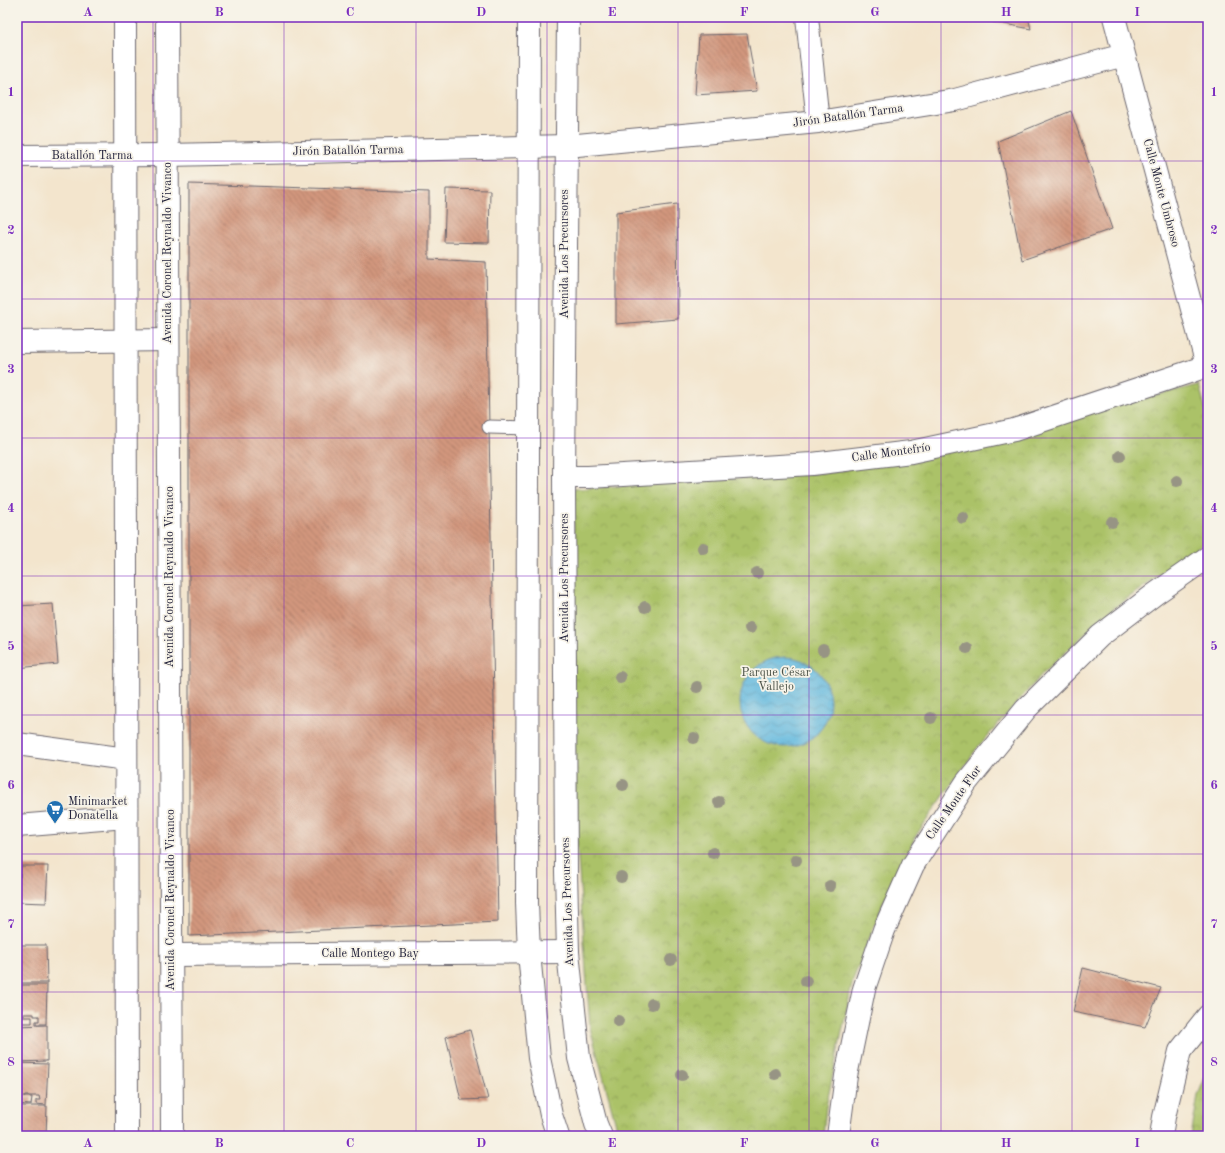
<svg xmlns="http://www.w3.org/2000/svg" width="1225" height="1153" viewBox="0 0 1225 1153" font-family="'Old Standard TT',serif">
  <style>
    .park { fill: url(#park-crowns); stroke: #667251 }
    .water { fill: url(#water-waves); stroke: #426d8c }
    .building { fill: url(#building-back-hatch) }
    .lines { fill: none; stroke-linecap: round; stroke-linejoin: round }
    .lane-casing { stroke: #6b666e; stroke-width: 15 }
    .street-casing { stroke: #6b666e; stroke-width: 24 }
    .secondary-casing { stroke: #6b666e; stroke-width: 24 }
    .lane { stroke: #fff; stroke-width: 13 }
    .street { stroke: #fff; stroke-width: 22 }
    .secondary { stroke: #fff; stroke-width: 22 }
    .tree { fill: #979484 }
    .grid { fill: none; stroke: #7b2cbf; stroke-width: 1; stroke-opacity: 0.55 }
    .labels { text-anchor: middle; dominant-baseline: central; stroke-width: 3.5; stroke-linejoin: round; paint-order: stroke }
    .street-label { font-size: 12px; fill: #22223b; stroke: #f7f3e8 }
    .park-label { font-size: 12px; fill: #4b5248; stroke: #f7f3e8 }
    .poi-label { font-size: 12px; fill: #22223b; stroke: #f7f3e8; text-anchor: start }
    .neatline { fill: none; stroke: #7b2cbf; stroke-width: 1.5 }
    .grid-label { font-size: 13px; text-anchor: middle; font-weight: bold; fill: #7b2cbf }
  </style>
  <defs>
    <pattern id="park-crowns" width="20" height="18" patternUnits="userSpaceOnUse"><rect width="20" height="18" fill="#abc267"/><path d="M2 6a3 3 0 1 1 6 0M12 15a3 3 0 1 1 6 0" fill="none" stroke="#93a65a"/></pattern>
    <pattern id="water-waves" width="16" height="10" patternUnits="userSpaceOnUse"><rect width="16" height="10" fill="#61b8de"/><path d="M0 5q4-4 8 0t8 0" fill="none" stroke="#5095b5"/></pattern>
    <pattern id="building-back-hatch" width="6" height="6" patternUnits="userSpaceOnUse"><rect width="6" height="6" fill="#d2967d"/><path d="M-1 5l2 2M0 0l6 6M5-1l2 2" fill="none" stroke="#aa7a68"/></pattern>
  </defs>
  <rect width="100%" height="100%" fill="#f7f3e8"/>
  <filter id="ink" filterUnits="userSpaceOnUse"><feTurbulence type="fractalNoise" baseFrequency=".025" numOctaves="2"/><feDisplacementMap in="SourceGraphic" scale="8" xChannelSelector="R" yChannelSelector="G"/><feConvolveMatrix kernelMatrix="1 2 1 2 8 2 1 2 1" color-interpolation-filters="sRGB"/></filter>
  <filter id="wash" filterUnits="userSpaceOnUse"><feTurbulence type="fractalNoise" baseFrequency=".012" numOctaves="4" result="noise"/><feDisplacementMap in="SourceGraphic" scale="16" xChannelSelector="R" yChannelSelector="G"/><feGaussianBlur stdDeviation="0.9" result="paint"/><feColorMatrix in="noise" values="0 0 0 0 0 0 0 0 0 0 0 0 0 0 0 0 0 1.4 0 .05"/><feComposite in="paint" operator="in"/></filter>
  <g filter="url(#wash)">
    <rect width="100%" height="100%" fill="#f3e5cd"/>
    <!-- park -->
    <path class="park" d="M1199 385 1208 418V540L1113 609 1043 673 978 747 917 834 884 901 853 980 826 1107 823 1136H619L590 1028 572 773 574 489 835 472Z
      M1208 1070V1136H1191L1198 1095Z"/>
    <!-- water -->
    <path class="water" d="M740 702a45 45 0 1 1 90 0a45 45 0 1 1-90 0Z"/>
    <g id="blocks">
      <!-- building -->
      <path class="building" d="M973 17H1028L1031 29 973 18Z
        M747 34 757 91 695 95 699 35Z
        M1071 111 1112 229 1022 260 998 141Z
        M189 184 429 192V259L486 262 498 922 189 936Z
        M446 189 490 190 489 243 444 242Z
        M677 204 678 319 616 324V212Z
        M53 604 58 664 17 668V606Z
        M21 866H48L46 903 17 902V877H20Z
        M17 945H46L47 983H17Z
        M1083 968 1161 988 1145 1027 1073 1012Z
        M17 985H47L46 1024H36V1021H39V1016H34V1014H22V1017H32V1023H17Z
        M47 1025V1061L17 1062V1026Z
        M470 1030 488 1099 461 1100 446 1037Z
        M17 1063 48 1064 46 1105 36 1104V1100H40L39 1096H24V1097H32L31 1105 17 1104Z
        M17 1106H47L46 1136H17Z"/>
    </g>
  </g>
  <g filter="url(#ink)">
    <use href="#blocks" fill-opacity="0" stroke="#6b666e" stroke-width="1"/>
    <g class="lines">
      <defs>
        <path id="lane" d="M489 427 528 428"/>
        <path id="street" d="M807 17 818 122
          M1114 17 1208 369
          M17 156 167 155 567 146 818 122 955 100 1124 55
          M17 342 168 340
          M564 477H588L812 464 911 452 1014 430 1207 366
          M17 744 126 759
          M17 826 126 817
          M172 955 568 952
          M838 1136 846 1076 864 989 884 930 913 865 966 783 1026 709 1100 636 1155 594 1208 557
          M1161 1136 1164 1117 1180 1051 1208 1016"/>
        <path id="secondary" d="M125 17 127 1136
          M167 17 172 1136
          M529 17 527 903 529 953 539 1058 551 1115 558 1136
          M568 17 564 477 566 872 568 952 579 1058 596 1124 601 1136"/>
      </defs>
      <!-- lane casing -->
      <use href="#lane" class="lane-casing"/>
      <!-- street casing -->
      <use href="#street" class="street-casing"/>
      <!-- secondary casing -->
      <use href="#secondary" class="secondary-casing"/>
      <!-- lane -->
      <use href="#lane" class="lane"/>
      <!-- street -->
      <use href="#street" class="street"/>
      <!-- secondary -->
      <use href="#secondary" class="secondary"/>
    </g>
    <!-- trees -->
    <g class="tree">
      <circle cx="1120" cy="456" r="6"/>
      <circle cx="1177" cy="481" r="6"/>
      <circle cx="963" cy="518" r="6"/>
      <circle cx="1112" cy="522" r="6"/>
      <circle cx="703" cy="548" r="6"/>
      <circle cx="757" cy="573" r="6"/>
      <circle cx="645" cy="607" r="6"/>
      <circle cx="750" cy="628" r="6"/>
      <circle cx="967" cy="648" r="6"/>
      <circle cx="823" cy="650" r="6"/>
      <circle cx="620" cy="677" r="6"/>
      <circle cx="697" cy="687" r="6"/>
      <circle cx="931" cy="718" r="6"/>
      <circle cx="694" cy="738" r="6"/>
      <circle cx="623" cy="785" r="6"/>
      <circle cx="719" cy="802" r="6"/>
      <circle cx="713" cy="853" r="6"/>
      <circle cx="796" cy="860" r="6"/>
      <circle cx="621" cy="877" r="6"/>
      <circle cx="830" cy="886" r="6"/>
      <circle cx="671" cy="960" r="6"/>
      <circle cx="806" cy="981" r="6"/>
      <circle cx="652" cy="1004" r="6"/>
      <circle cx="618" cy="1021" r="6"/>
      <circle cx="775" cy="1074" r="6"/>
      <circle cx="682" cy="1075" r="6"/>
    </g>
  </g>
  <!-- grid -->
  <path class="grid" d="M153 17V1136M284 17V1136M416 17V1136M547 17V1136M678 17V1136M809 17V1136M941 17V1136M1072 17V1136M17 161H1208M17 299H1208M17 438H1208M17 576H1208M17 715H1208M17 854H1208M17 992H1208"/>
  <!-- icons -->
  <defs>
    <symbol id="supermarket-pin" viewBox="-11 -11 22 30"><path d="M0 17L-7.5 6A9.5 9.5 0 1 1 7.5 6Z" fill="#1f6fb2" stroke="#f7f3e8"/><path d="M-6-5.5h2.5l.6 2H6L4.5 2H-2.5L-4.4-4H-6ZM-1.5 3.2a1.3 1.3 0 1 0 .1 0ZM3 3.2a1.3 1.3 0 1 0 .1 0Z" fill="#fff"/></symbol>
  </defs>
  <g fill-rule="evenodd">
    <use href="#supermarket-pin" x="45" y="799" width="20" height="27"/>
  </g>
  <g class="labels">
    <!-- street labels -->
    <g class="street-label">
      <text transform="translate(848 116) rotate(-8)">Jirón Batallón Tarma</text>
      <text transform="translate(348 151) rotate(-1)">Jirón Batallón Tarma</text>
      <text x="92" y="156">Batallón Tarma</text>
      <text transform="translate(1161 193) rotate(75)">Calle Monte Umbroso</text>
      <text transform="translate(168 253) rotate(-90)">Avenida Coronel Reynaldo Vivanco</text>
      <text transform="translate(565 254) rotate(-90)">Avenida Los Precursores</text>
      <text transform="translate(891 453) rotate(-8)">Calle Montefrío</text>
      <text transform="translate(170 577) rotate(-90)">Avenida Coronel Reynaldo Vivanco</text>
      <text transform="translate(565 578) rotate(-90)">Avenida Los Precursores</text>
      <text transform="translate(954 803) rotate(-55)">Calle Monte Flor</text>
      <text transform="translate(171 900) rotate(-90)">Avenida Coronel Reynaldo Vivanco</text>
      <text transform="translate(568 902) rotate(-92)">Avenida Los Precursores</text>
      <text x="370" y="954">Calle Montego Bay</text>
    </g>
    <!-- park labels -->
    <g class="park-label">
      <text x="776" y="673">Parque César<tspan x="776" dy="14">Vallejo</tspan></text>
    </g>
    <!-- poi labels -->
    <g class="poi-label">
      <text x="68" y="802">Minimarket<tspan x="68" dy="14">Donatella</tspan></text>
    </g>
  </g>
  <!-- margin -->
  <rect width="1225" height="1153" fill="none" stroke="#f7f3e8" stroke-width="44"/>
  <rect x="22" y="22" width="1181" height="1109" class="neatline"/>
  <g class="grid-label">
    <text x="88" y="16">A</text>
    <text x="219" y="16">B</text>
    <text x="350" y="16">C</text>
    <text x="481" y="16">D</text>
    <text x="612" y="16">E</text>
    <text x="744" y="16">F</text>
    <text x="875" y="16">G</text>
    <text x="1006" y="16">H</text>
    <text x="1137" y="16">I</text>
    <text x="11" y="96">1</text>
    <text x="1214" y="96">1</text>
    <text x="11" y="234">2</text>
    <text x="1214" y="234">2</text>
    <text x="11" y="373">3</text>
    <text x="1214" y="373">3</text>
    <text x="11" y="512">4</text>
    <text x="1214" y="512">4</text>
    <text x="11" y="650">5</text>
    <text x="1214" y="650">5</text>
    <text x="11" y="789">6</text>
    <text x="1214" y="789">6</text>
    <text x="11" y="928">7</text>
    <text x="1214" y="928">7</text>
    <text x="11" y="1066">8</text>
    <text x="1214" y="1066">8</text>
    <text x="88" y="1147">A</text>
    <text x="219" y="1147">B</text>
    <text x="350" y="1147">C</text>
    <text x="481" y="1147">D</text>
    <text x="612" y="1147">E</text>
    <text x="744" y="1147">F</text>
    <text x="875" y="1147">G</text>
    <text x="1006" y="1147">H</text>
    <text x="1137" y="1147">I</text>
  </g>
</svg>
